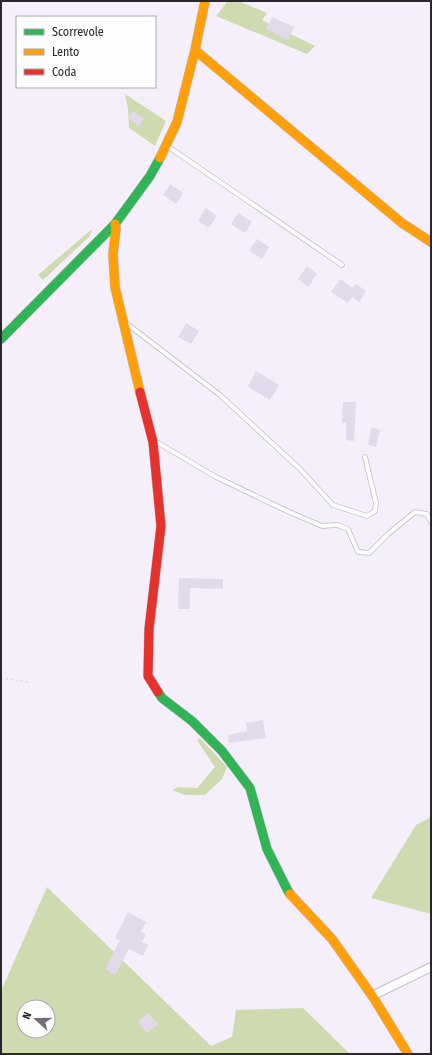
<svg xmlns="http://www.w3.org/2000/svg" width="432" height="1055" viewBox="0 0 432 1055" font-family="'Fira Sans Condensed',sans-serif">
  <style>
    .green { fill: #d0dab0; fill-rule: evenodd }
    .building { fill: #e2d9eb }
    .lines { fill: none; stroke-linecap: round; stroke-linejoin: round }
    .lane-casing { stroke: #c0bcc5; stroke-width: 5.5 }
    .street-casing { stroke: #c0bcc5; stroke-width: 10 }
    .fast-casing { stroke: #c0bcc5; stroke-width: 10 }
    .slow-casing { stroke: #c0bcc5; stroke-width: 10 }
    .jam-casing { stroke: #c0bcc5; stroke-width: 10 }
    .path { stroke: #dedce0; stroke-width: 1.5; stroke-dasharray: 2 3; stroke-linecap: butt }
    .lane { stroke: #fdfdfe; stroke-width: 4 }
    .street { stroke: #fdfdfe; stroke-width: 8 }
    .fast { stroke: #30b455; stroke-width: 9 }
    .slow { stroke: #ff9f0a; stroke-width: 9 }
    .jam { stroke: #e5322d; stroke-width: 9 }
  </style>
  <rect width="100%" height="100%" fill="#f4effa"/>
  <!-- green -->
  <path class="green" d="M228 1H238L267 13 262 20 315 46 307 54 216 16Z
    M125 94 166 121 155 146 129 128 128 108Z
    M92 229 90 236 43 280 38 275Z
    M200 738 227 767 222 779 205 795H185L172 790 178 787 197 788 215 767 197 740Z
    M431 817V914L371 898 416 825Z
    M47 887 211 1046 232 1037 236 1010 303 1008 350 1054H1V991ZM24 1007H48V1031H24Z"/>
  <!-- building -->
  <path class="building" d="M272 17 294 27 288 40 266 29Z
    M133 111 144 118 139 126 128 118Z
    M170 184 183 193 176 204 163 195Z
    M206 208 217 216 209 228 198 221Z
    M238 213 252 222 245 233 231 224Z
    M257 239 269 247 262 259 249 251Z
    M307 266 317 274 308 287 298 279Z
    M340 279 353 288 356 284 366 291 359 302 352 297 348 303 331 292Z
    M186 323 199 331 191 344 178 337Z
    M256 371 279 385 270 400 248 387Z
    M343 402H356L354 441 346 440V423H342Z
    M371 427 380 430 376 447 368 445Z
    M179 578 223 579V589L190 588V609H178Z
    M263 720 266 738 229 743 228 735 247 731 246 723Z
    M128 912 146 922 141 932 146 934 142 942 148 945 143 956 129 949 115 975 105 969 120 940 115 938Z
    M148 1013 158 1024 147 1033 138 1022Z"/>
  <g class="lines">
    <defs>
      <path id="lane" d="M167 146 342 265
        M126 323 220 395 300 469 333 505 367 516 375 511 376 503 365 457
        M155 441 214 476 287 511 322 526 337 525 348 529 358 552 369 553 388 534 415 512 427 514 431 522"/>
      <path id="street" d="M372 996 431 967"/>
      <path id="fast" d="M1 339 115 224 150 176 160 158
        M158 692 162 698 192 721 222 751 250 788 267 849 288 891 290 894"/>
      <path id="slow" d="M195 50 402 223 431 242
        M160 158 177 122 195 50 205 1
        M115 224 116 228 113 254 115 287 140 392
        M290 894 332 939 373 997 408 1054"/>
      <path id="jam" d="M140 392 153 442 161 526 149 629 148 676 158 692"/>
    </defs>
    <!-- lane casing -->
    <use href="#lane" class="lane-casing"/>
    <!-- street casing -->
    <use href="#street" class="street-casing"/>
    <!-- fast casing -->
    <use href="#fast" class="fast-casing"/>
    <!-- slow casing -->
    <use href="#slow" class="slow-casing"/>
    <!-- jam casing -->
    <use href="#jam" class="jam-casing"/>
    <!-- path -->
    <path class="path" d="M1 678 28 682"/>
    <!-- lane -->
    <use href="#lane" class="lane"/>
    <!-- street -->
    <use href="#street" class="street"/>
    <!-- fast -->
    <use href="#fast" class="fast"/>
    <!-- slow -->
    <use href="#slow" class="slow"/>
    <!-- jam -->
    <use href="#jam" class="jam"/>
  </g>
  <!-- border -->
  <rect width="432" height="1055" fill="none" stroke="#2a262e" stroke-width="4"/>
  <!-- legend -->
  <rect x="16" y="16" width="140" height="72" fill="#fdfdfd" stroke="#a9a7aa"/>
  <rect x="24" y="29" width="20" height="6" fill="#30b455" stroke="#a9a7aa"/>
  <text x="52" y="36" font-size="12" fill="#2a262e">Scorrevole</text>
  <rect x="24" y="49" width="20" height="6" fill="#ff9f0a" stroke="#a9a7aa"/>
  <text x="52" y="56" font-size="12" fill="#2a262e">Lento</text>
  <rect x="24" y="69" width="20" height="6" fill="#e5322d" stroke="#a9a7aa"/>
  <text x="52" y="76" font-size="12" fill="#2a262e">Coda</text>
  <!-- north arrow -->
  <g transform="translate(36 1019) rotate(291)"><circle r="19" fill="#fdfdfd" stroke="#a9a7aa"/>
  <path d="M0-3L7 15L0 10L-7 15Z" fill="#716c75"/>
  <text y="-6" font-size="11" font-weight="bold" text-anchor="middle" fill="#2a262e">N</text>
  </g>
</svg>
